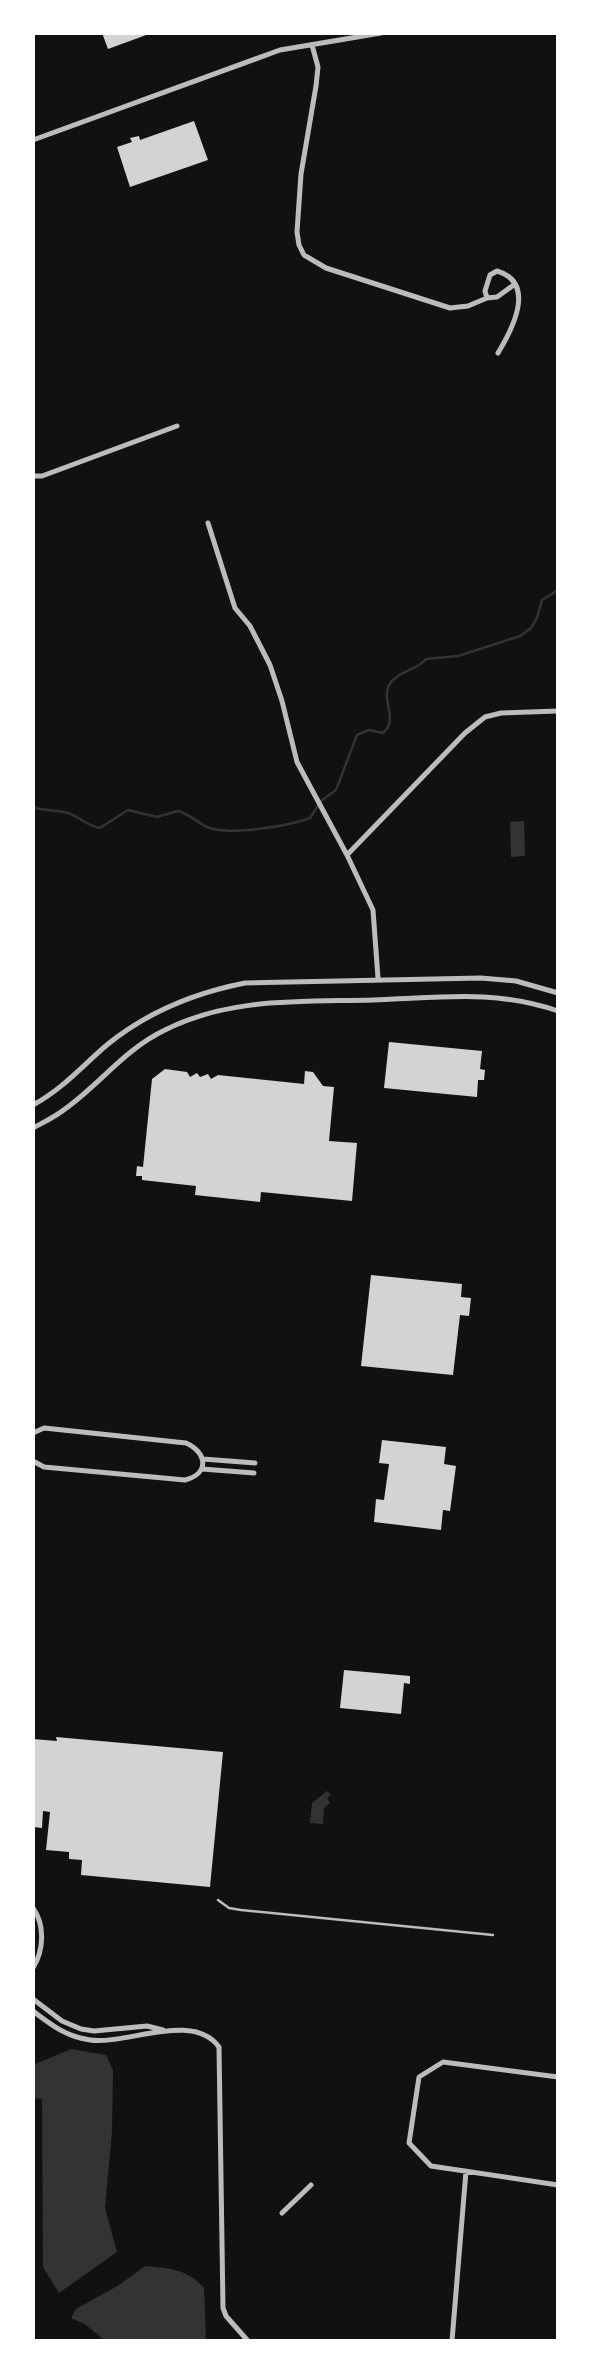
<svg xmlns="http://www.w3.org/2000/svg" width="591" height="2374" viewBox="0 0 591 2374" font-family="Mulish,sans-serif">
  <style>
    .water { fill: #333 }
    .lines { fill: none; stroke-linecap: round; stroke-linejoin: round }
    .stream { stroke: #333; stroke-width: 2.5 }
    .building { fill: #d3d3d3 }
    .service { stroke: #bcbcbc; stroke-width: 2.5 }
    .minor { stroke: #bcbcbc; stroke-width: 5 }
  </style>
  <rect width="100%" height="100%" fill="#111"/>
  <!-- water -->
  <path class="water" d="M524 821 525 856 511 857 510 822Z
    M327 1791 331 1795 327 1798 330 1803 324 1808 323 1824 310 1823 312 1803Z
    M71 2049 106 2055 113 2070 112 2132 105 2208 117 2252 59 2293 43 2267 42 2099 33 2098V2065Z
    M145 2266C168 2268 188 2269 204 2288L206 2341H105L85 2324 71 2318 76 2309 119 2285Z"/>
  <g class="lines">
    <!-- stream -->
    <path class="stream" d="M33 807C45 812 56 809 68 813 80 817 87 826 100 828L128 810 157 817 178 811C189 814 197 822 207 827 228 836 289 826 310 818L321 801 336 790 357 735 369 730 383 733C399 719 381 701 389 685 397 671 416 671 426 659L458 656 520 636 531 628 537 618 542 600 558 590"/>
  </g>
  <!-- building -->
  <path class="building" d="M102 33H149V34L108 49Z
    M194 121 208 160 130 187 117 147 132 142 130 138 139 136 140 140Z
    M389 1042 482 1051 480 1069 485 1070 484 1080H478L477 1097 384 1088Z
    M165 1069 187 1072 190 1077 197 1073 200 1077 208 1074 211 1079 218 1075 304 1084 305 1071 313 1072 323 1086 334 1087 329 1141 357 1143 352 1201 261 1192 260 1202 195 1195 196 1186 142 1180V1176H136L137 1166 143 1167 152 1079Z
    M371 1275 462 1284 461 1297 471 1298 469 1316 460 1315 453 1375 361 1366Z
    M382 1440 446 1447 444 1464 456 1466 450 1511 443 1510 441 1530 374 1522 376 1499 384 1500 389 1464 379 1463Z
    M344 1670 410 1676V1684L404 1683 401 1714 340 1708Z
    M56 1737 223 1752 210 1887 81 1875 82 1860 69 1859V1852L46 1850 50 1812 43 1811 42 1828 33 1827V1739L57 1741Z"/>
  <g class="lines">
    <!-- service -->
    <path class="service" d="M218 1900 229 1908 241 1910 493 1935"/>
    <!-- minor -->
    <path class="minor" d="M312 45 318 67 316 86 301 174 297 232 299 245 304 255 326 268 450 308 468 306 487 298 485 291 490 275 497 271C537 283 512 330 498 353
      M33 140 280 50 381 33
      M487 298 497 297 515 284
      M33 476H42L177 426
      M208 523 235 608 250 626 270 665 282 701 297 762 347 855 373 910 378 978
      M347 855 465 733 485 717 501 713 558 711
      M33 1105C63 1089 83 1065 108 1044 149 1011 194 993 245 983L481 978 516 981 558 993
      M33 1128C44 1122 55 1117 65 1109 100 1084 125 1049 165 1030 230 997 303 1002 373 1000 440 998 493 989 558 1011
      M33 1433 44 1428 186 1443C208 1453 209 1474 185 1480L44 1467 33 1461
      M203 1459 255 1463
      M202 1469 254 1473
      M33 1908C45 1925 44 1950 33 1968
      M33 1999 62 2021 81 2029 94 2031 147 2026 163 2030
      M33 2011C51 2025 67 2037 90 2040 127 2045 193 2011 219 2047L223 2308 226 2316 248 2341
      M558 2077 443 2062 419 2077 409 2143 431 2166 558 2185
      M282 2213 311 2185
      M452 2341 466 2171"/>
  </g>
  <!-- border -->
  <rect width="591" height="2374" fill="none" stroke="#ffffff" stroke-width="70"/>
</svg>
